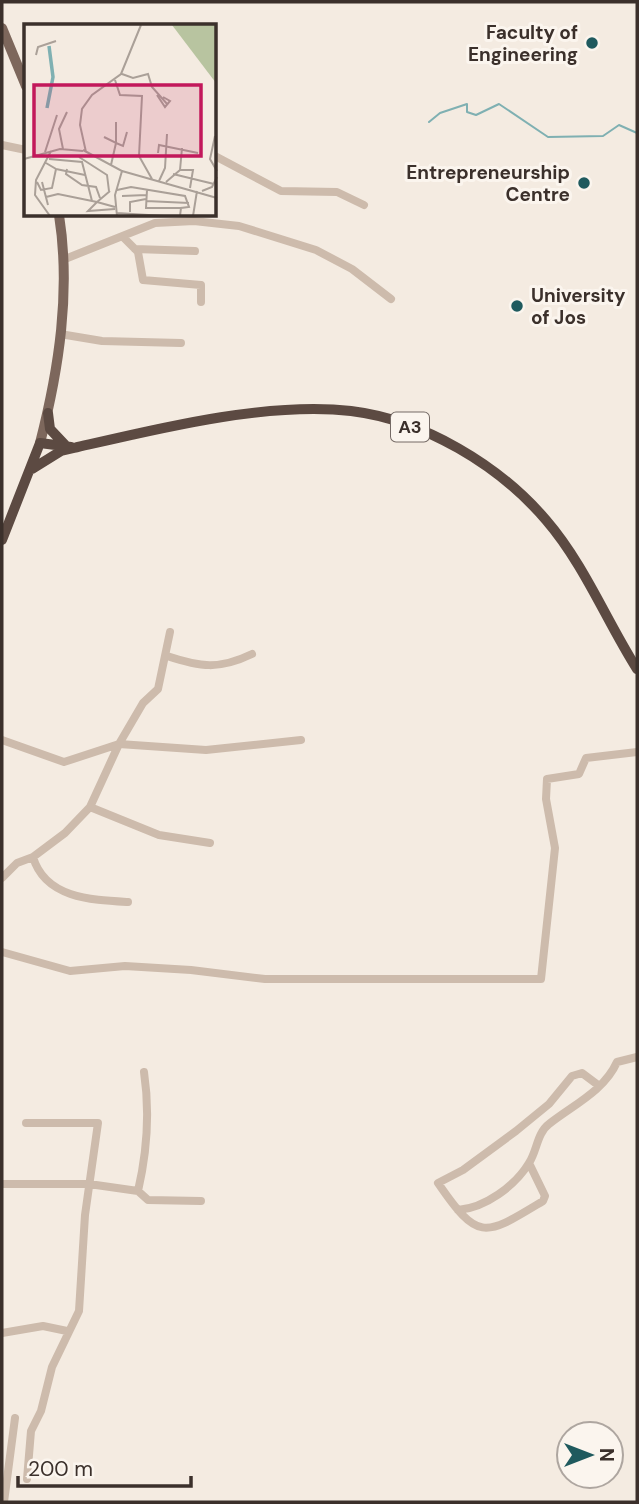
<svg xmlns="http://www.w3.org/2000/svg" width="639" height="1504" viewBox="0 0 639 1504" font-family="'DM Sans',sans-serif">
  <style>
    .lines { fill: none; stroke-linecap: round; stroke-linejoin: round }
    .stream { stroke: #7fb0b2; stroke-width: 2 }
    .minor { stroke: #cdbbac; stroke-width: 8 }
    .major { stroke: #7d675c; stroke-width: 10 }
    .highway { stroke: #5c4a42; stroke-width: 10 }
    .poi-dot { fill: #1f5a5e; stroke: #fbf5ee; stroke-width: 2.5 }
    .labels { text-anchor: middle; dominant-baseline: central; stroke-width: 6; stroke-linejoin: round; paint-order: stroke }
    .shield { fill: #fbf5ee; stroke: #756b66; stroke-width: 2 }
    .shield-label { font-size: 18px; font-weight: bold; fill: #3b302b }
    .poi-label { font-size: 19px; font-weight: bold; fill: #3b302b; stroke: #fbf5ee; text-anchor: end }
    .inset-river { fill: none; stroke: #7fb0b2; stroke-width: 3.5 }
    .inset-road { fill: none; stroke: #aaa098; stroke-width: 2 }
    .view { fill: #c2185b; fill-opacity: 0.15; stroke: #c2185b; stroke-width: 3.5 }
    .inset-edge { fill: none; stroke: #3b302b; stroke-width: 3.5 }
  </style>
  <rect width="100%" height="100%" fill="#f4ebe1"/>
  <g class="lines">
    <!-- stream -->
    <path class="stream" d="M429 122 440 113 467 104V112L476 115 499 104 548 137 603 136 619 125 637 133"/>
    <!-- minor -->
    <path class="minor" d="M2 145 26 150
      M215 156 281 191 337 192 364 205
      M124 238 138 252 143 280 201 285V302
      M135 249 195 251
      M65 259 155 223 194 221 239 226 316 250 352 269 391 299
      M60 334 102 341 181 343
      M170 632 158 689 143 703 119 744 206 750 301 740
      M167 656C200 667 219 670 252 654
      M2 740 64 762 119 744 90 807 159 835 210 843
      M90 807 65 833 33 857C45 898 91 900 128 902
      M2 878 17 863 33 857
      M2 952 70 971 125 966 191 970 265 979H541L555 848 546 799 547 779 579 774 586 758 637 752
      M26 1123H98L85 1215 79 1311 52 1367 41 1411 31 1431 27 1479
      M529 1163 545 1196 543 1201C485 1236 479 1243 438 1183L463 1170 516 1131 549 1104 572 1076 582 1073 598 1085
      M2 1184H89L138 1191 148 1200 201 1201
      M138 1191C147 1152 150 1112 144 1072
      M458 1210C485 1208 515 1186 529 1163 537 1151 537 1133 549 1124 573 1105 604 1091 617 1062L637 1057
      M2 1333 43 1326 67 1331
      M4 1502 15 1418"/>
    <!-- major -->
    <path class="major" d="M2 28 26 86
      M40 443C59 369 71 291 59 215"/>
    <!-- highway -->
    <path class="highway" d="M48 413 50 429 67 447
      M32 469 61 451 74 448C156 429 268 401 351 411 424 420 499 465 546 520 584 564 606 620 637 669
      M2 540 40 443 71 447"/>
  </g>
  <!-- markers -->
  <g class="poi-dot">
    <circle cx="592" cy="43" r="7"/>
    <circle cx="584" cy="183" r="7"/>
    <circle cx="517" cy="306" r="7"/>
  </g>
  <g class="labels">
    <!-- shield labels -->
    <rect class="shield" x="391" y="412.5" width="38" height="29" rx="5"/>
    <g class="shield-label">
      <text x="410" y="427">A3</text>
    </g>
    <!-- poi labels -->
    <g class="poi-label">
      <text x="578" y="32">Faculty of<tspan x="578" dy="22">Engineering</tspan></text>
      <text x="570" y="172">Entrepreneurship<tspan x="570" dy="22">Centre</tspan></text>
      <text x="531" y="295" text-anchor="start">University<tspan x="531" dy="22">of Jos</tspan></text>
    </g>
  </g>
  <!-- overview -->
  <g transform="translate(24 24)">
    <rect width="192" height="192" fill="#f4ebe1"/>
    <path d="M148 1H192V59Z" fill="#b8c4a0"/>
    <path class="inset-river" d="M23 84 29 53 25 22"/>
    <path class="inset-road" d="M12 31 14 23 32 17M98 50 109 54 124 50 128 63 144 81M91 56 96 71 118 72 115 132 128 155M133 71 141 83 146 77 139 73M191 112 186 135 193 147M80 113 92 119V98M39 125 35 105 43 88M59 126 98 147 91 171 93 192M21 128 33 91M62 128 56 101 58 85 68 71 97 50 117 1M134 129 135 121 174 129M55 133 83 151 85 167M0 135 36 125 59 127M25 135 58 138 68 177M87 141 92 119 99 122 103 108M32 145 61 151M43 145 42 150 58 161 72 163 76 174M156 146H169L166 164M98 147 193 174M149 150 190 160M135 157 141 144 143 110M13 158 17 166 28 164 32 145 22 139M18 158 24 181M142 158 156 146 158 124M93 166 107 163 161 172 165 183 157 184 156 192M123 166 122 184H157M86 167 73 178 91 183M178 167 188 163 193 153M98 172 122 171M22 173 34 170 73 178M122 177 165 179M73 178 64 187 91 185M106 188V178L122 175M93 189 140 192M26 192 11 171 12 156 27 127M169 192 173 167"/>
    <path class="view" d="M10 61H177V132H10Z"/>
    <rect width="192" height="192" class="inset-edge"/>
  </g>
  <!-- border -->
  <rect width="639" height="1504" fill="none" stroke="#3b302b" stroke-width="7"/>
  <!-- north arrow -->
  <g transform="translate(590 1455) rotate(90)"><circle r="33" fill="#fbf5ee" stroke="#aea6a0" stroke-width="2"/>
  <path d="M0-5L12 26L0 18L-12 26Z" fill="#1f5a5e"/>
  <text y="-10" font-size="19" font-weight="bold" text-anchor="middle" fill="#3b302b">N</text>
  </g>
  <!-- scale -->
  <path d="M18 1476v10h173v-10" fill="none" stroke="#3b302b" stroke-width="3.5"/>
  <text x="28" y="1476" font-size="21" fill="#3b302b" stroke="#fbf5ee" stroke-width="5" paint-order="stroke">200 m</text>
</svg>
